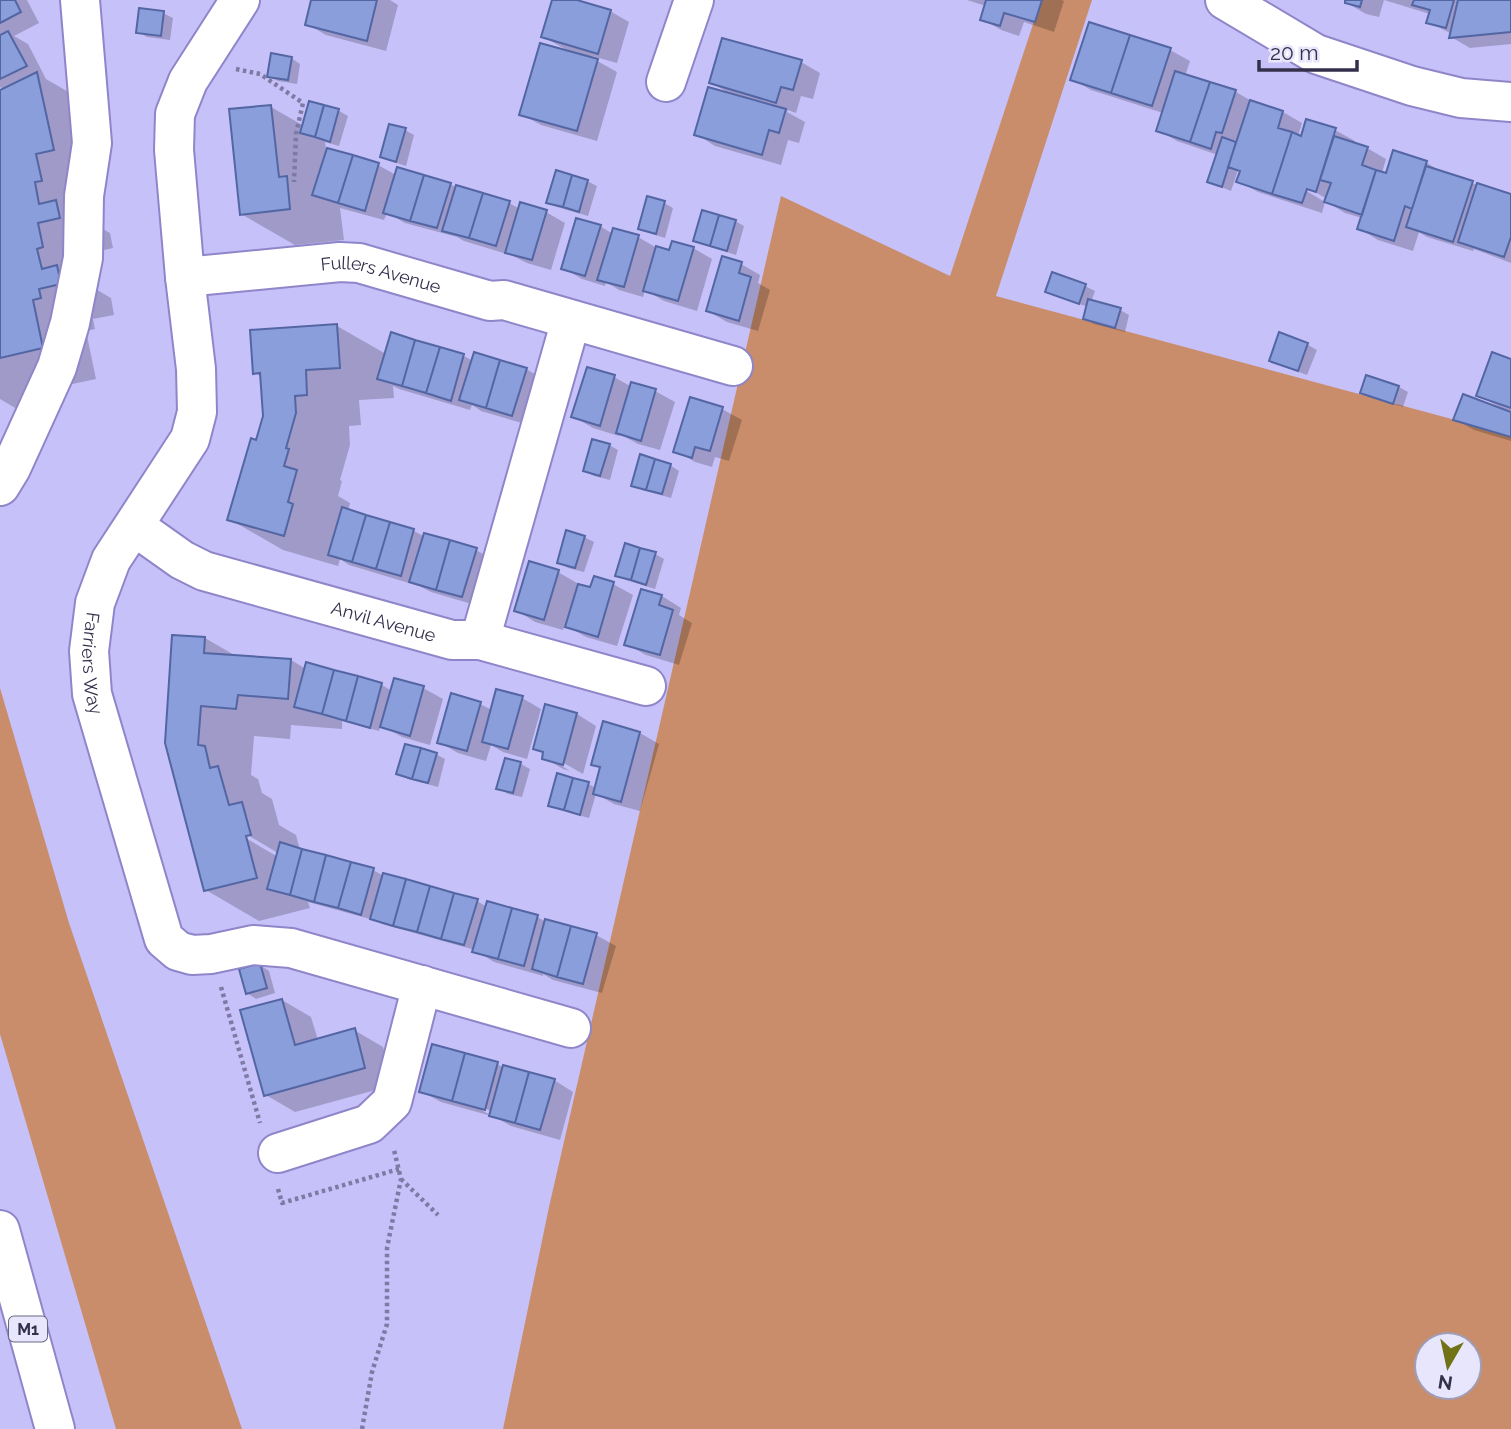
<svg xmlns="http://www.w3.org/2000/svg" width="1511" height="1429" viewBox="0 0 1511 1429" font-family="Raleway,sans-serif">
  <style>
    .green { fill: #c98d6b; fill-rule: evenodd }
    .shadow { fill: #0003; fill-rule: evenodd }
    .building { fill: #899edb; stroke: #5366a3; stroke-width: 2 }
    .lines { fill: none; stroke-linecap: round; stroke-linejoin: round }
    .minor-casing { stroke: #8f85c9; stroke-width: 42 }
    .highway-casing { stroke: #8f85c9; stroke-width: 42 }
    .path { stroke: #7f7aa4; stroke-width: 4.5; stroke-dasharray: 3.5 3.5; stroke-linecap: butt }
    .minor { stroke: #fff; stroke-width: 38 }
    .highway { stroke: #fff; stroke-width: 38 }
    .labels { text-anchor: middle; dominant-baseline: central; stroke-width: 5; stroke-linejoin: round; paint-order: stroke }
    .shield { fill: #e8e6fd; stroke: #6a6781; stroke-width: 2 }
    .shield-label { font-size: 16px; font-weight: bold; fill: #34304c }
    .street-label { font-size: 18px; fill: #34304c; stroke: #e8e6fd }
  </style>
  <rect width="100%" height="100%" fill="#c7c1fa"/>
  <!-- green -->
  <path class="green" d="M1041 0H1092L996 296 1511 435V1429H503L549 1207 781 196 950 276ZM1427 1345H1469V1387H1427Z
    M0 688 69 923 242 1429H116L0 1034Z"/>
  <!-- shadow -->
  <path class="shadow" d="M0 0H27L39 23 14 36 28 44 46 79 91 105 107 181 89 184 90 222 110 233 113 248 91 253 92 287 111 298 114 315 93 319 95 329 86 331 96 379 49 389 52 401 17 409 0 399V92L5 90 0 87Z
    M313 0H390L398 5 386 51 326 35 307 24Z
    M554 0H571L610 11 629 22 617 63 592 56V58L617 72 597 141 541 125 521 114 569 51 543 37Z
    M967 0H1062L1064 1 1054 32 1024 22 1019 36 1001 30 982 19 986 6Z
    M1347 0H1384L1379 17 1366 14 1347 3Z
    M1384 0H1511V44L1470 48 1451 37 1452 34 1428 22 1430 14Z
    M163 13 173 18 170 40 147 37 138 32Z
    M1170 50 1190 61 1185 76 1236 92 1255 103 1283 112 1302 123 1298 136 1302 138 1307 121 1335 130 1355 141 1354 144 1367 148 1386 159 1382 173 1387 175 1394 152 1427 163 1447 175 1511 196V263L1474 249 1473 251 1427 237 1419 232 1413 251 1378 240 1359 228 1362 218 1345 213 1327 202V199L1300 183 1298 186 1325 202 1322 213 1258 192 1238 181 1241 172 1238 170 1231 191 1219 186 1210 181 1218 155 1177 141 1158 130 1163 113 1091 90 1072 79Z
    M291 58 300 64 297 84 278 81 269 76Z
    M801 62 820 73 813 99 801 96 796 113 788 110 787 112 805 122 799 143 788 140 781 165 715 146 696 134 729 93 711 83Z
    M310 103 339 111 348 116 339 146 325 142 326 149 378 165 396 175 450 184 457 188 509 203 520 209 546 212 565 223 551 270 527 263 513 256 464 241 457 237 405 223 387 213 384 220 340 208 344 240 295 245 241 214 271 107 304 126Z
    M405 130 414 135 406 166 391 161 382 156Z
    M587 181 597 186 588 216 557 207 548 202Z
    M664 203 673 208 665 238 649 233 640 228Z
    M735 221 744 226 736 255 704 245 695 240Z
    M600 226 613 234 638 237 657 248 671 252 693 248 712 259 697 311 664 301 645 290 643 297 619 290 606 282 605 286 582 279 563 268Z
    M741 264 760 275 758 283 770 290 758 331 727 322 708 311Z
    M1053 274 1085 286 1095 291 1091 302 1120 310 1129 315 1125 332 1094 324 1085 319 1088 307 1056 296 1047 291Z
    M337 326 386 354 392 335 464 356 473 361 526 369 545 380 532 426 481 411 472 405 470 410 399 389 393 386 394 398 359 400 361 425 349 426 350 445 340 480 342 481 338 496 350 503 348 511 414 531 425 537 476 550 495 561 482 607 431 592 419 586 349 565 340 559 338 566 283 550 229 519 265 416 260 376 255 373Z
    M1280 334 1308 345 1317 350 1307 375 1280 365 1271 360Z
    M1511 361V441L1474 430 1455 419 1499 409V407L1478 395Z
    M614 377 632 387V384L655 391 675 402 660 450 638 444 620 434 619 436 593 428 574 417Z
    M1367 377 1399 387 1408 392 1403 407 1371 397 1362 392Z
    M722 409 742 420 729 461 715 457 712 467 695 462 676 451Z
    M609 445 618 450 610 480 594 476 585 471Z
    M670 465 679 471 671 498 642 490 633 485Z
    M584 537 594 542 584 572 568 568 559 562Z
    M655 554 664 559 655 589 626 580 617 575Z
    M558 572 577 583V585L592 590 613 584 633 595 617 646 586 637 565 625 563 630 535 622 516 610Z
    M662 596 681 608 679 615 692 623 679 665 646 655 626 644Z
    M205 638 236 656 291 660 306 669 308 664 382 685 392 691 423 688 443 699 430 745 402 737 381 725 379 731 342 721V729L291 725 290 739 254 736 251 775 258 779 262 793 272 799 279 825 296 835 300 850 373 870 384 876 477 901 487 907 537 917 546 922 596 935 616 946 602 993 553 980 543 974V976L494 962 475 950 382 924 371 918 370 919 308 902 310 908 259 921 206 890 167 743ZM239 830 278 853V857L237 833Z
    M522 698 541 709 527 759 503 752 491 745 486 761 458 753 439 742 480 704 492 710Z
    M546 706 577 714 596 726 583 774 562 762V766L570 771 563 769 544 758 545 754 535 749Z
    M640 733 659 744 640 811 614 804 596 794 589 818 559 810 550 805 588 784 596 788 602 769 593 764Z
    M436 754 445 759 438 787 408 779 398 774Z
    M506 760 521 764 530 769 522 797 508 794 498 788Z
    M260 965 269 971 275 993 256 999 247 993Z
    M282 1000 311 1017 318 1040 354 1030 383 1047 394 1085 295 1112 266 1095Z
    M497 1064 504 1068 554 1080 573 1092 560 1140 511 1126 495 1117 441 1102 421 1091ZM478 1104 492 1112V1116L476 1107Z"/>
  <!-- building -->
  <path class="building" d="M0 0H15L21 12 0 23Z
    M311 0H377L367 41 305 25Z
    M552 0H577L611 10 598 54 541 37Z
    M986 0H1042L1035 22 1004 13 1000 26 980 20Z
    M1345 0H1362L1360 7 1345 3Z
    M1414 0H1454L1446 28 1426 23 1430 10 1412 5Z
    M1458 0H1511V32L1449 38Z
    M139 8 164 11 161 36 136 33Z
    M1089 22 1130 35 1111 93 1070 80Z
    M8 31 27 66 0 79V35Z
    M1130 35 1171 48 1152 106 1111 93Z
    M722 38 802 60 793 90 781 87 776 103 709 83Z
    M540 43 598 59 577 131 519 115Z
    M271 53 292 57 288 80 267 77Z
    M1175 71 1210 82 1190 142 1156 131Z
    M37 72 54 150 36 154 42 181 35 182 39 204 56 200 60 218 38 223 43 247 37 249 42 269 57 265 61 284 39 289 41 298 33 300 43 348 0 358V90Z
    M1210 82 1236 90 1222 133 1216 132 1211 149 1190 142Z
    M708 87 786 109 779 133 769 130 762 155 694 135Z
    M1250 100 1283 111 1278 128 1292 132 1272 194 1236 182 1240 171 1228 167Z
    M309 101 324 105 315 137 300 133Z
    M271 105 279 177 287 176 290 209 240 215 229 109Z
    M324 105 339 109 330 142 315 137Z
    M1306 119 1336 128 1316 192 1307 189 1302 203 1272 194 1292 132 1301 136Z
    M389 124 406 128 396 162 380 157Z
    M1334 136 1368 147 1362 165 1376 170 1362 215 1324 202 1331 183 1320 180Z
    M1222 137 1236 142 1222 187 1207 182Z
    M327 148 353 155 338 203 312 195Z
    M1393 150 1427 161 1412 209 1405 206 1394 241 1357 229 1376 170 1386 173Z
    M353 155 379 163 365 211 338 203Z
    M1426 166 1473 181 1453 242 1406 227Z
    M397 167 424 175 410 221 383 213Z
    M556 170 572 175 563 207 546 203Z
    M424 175 451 183 437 228 410 221Z
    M572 175 588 180 579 212 563 207Z
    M1477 183 1511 194V237L1504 257 1458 242Z
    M456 185 483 193 469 238 442 231Z
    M483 193 510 201 496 246 469 238Z
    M647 196 665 201 656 234 638 229Z
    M520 202 547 210 532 260 505 253Z
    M702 210 719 215 710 246 693 241Z
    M719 215 736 220 727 251 710 246Z
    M576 218 601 225 585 276 561 269Z
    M613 228 639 235 624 287 597 280Z
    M672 241 694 247 678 301 643 291 656 246 669 250Z
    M722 256 742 262 739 273 751 277 739 321 706 311Z
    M1052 272 1086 284 1079 304 1045 292Z
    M1088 299 1121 308 1115 328 1083 319Z
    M337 324 340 368 306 370 307 395 295 396 296 413 286 448 289 449 284 466 297 470 288 502 293 504 284 536 227 520 251 438 256 440 263 416 260 373 253 374 250 330Z
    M391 332 415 340 402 386 377 379Z
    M1279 332 1308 343 1298 371 1269 361Z
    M415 340 440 347 426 393 402 386Z
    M440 347 464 354 451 401 426 393Z
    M474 352 500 360 486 408 459 400Z
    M1492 352 1511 359V408L1476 396Z
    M500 360 527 368 512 416 486 408Z
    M587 367 615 375 600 426 571 417Z
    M1366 375 1399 386 1393 404 1360 393Z
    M631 382 656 389 641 441 616 433Z
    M1463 394 1511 412V437L1453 420Z
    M690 397 723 407 710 451 695 447 692 458 673 452Z
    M592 439 610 444 600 476 583 471Z
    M640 454 655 459 646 490 631 486Z
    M655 459 671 464 662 494 646 490Z
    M342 507 366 515 352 562 328 555Z
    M366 515 390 522 376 569 352 562Z
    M390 522 414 529 401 576 376 569Z
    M566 530 585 536 575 568 557 563Z
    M424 533 450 540 436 590 409 582Z
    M450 540 477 548 462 597 436 590Z
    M625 543 640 548 631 580 615 576Z
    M640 548 656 552 646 585 631 580Z
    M529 561 559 570 544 620 514 611Z
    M594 576 614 582 598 637 565 627 578 584 590 587Z
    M641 589 662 595 659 605 673 610 660 655 624 645Z
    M172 635 205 637 204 653 291 659 288 699 238 695 236 709 201 706 198 745 205 746 210 768 218 766 229 805 242 802 251 835 246 836 257 878 204 891 165 743Z
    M306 662 334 670 322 714 294 707Z
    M334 670 358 676 346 721 322 714Z
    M358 676 382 683 370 728 346 721Z
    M394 678 424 686 410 736 380 727Z
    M496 689 523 696 508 749 482 742Z
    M451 693 481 702 467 751 437 743Z
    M545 704 577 713 563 765 542 759 543 752 533 749Z
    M603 721 640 732 621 802 593 794 600 767 591 765Z
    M405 744 421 748 412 779 396 774Z
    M421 748 437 753 428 783 412 779Z
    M505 758 521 762 513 793 496 789Z
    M557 773 573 778 564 810 548 806Z
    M573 778 589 782 580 815 564 810Z
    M280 842 302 849 290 895 267 889Z
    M302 849 326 855 314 902 290 895Z
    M326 855 351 862 338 908 314 902Z
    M351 862 374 868 361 915 338 908Z
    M383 873 406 879 393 926 370 919Z
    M406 879 430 886 417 932 393 926Z
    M430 886 454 893 441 939 417 932Z
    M454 893 478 899 464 945 441 939Z
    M487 901 512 908 498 959 472 952Z
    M512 908 538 915 524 966 498 959Z
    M545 919 571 926 557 977 532 969Z
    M571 926 597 933 583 984 557 977Z
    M260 963 267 988 246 994 239 969Z
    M282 999 295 1045 355 1028 365 1068 264 1096 240 1010Z
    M432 1044 465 1053 452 1101 419 1092Z
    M465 1053 498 1062 485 1110 452 1101Z
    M503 1065 529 1072 515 1123 489 1116Z
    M529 1072 555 1079 540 1130 515 1123Z"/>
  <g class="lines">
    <defs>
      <g id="minor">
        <path id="s1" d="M240 0 188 81 175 114 174 150 185 277 196 369 197 412 190 439 111 560 95 603 89 651 92 694 164 939 178 951 192 955 211 954 253 945 291 948 571 1028"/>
        <path d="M1225 0 1316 54 1412 86 1461 98 1511 102"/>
        <path d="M666 82 694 0"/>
        <path id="s2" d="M185 277 340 262 359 263 490 301 504 300 733 366"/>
        <path d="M0 486 11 468 57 367 70 323 83 258 84 196 92 143 80 0"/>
        <path id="s3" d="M134 526 182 560 204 571 452 640H480L646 686"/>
        <path d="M480 640 571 320"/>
        <path d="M278 1153 369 1124 392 1102 422 985"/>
      </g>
      <path id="highway" d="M0 1230 55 1429"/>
    </defs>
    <!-- minor casing -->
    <use href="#minor" class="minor-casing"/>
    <!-- highway casing -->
    <use href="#highway" class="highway-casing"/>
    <!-- path -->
    <path class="path" d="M236 69 260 74 303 103 296 134 294 182
      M221 987 260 1123
      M401 1179 438 1215
      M278 1189 282 1203 399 1169
      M362 1429 372 1372 387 1324V1248L401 1179 394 1150"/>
    <!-- minor -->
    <use href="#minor" class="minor"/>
    <!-- highway -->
    <use href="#highway" class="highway"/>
  </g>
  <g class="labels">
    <!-- shield labels -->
    <rect class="shield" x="9" y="1316.5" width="38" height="25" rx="5"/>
    <g class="shield-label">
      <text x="28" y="1329">M1</text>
    </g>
    <!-- street labels -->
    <g class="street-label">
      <text stroke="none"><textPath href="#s2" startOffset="198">Fullers Avenue</textPath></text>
      <text stroke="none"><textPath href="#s3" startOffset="270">Anvil Avenue</textPath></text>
      <text stroke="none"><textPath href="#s1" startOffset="710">Farriers Way</textPath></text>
    </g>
  </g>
  <!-- north arrow -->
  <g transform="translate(1448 1366) rotate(189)"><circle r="33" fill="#e8e6fd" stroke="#a09db6" stroke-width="2"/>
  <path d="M0-5L12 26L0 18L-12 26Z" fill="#717115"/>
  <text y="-10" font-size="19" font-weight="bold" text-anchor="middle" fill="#34304c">N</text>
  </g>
  <!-- scale -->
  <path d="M1259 60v10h98v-10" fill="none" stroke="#34304c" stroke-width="3.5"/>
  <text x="1270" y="60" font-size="21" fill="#34304c" stroke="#e8e6fd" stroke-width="5" paint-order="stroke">20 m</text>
</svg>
